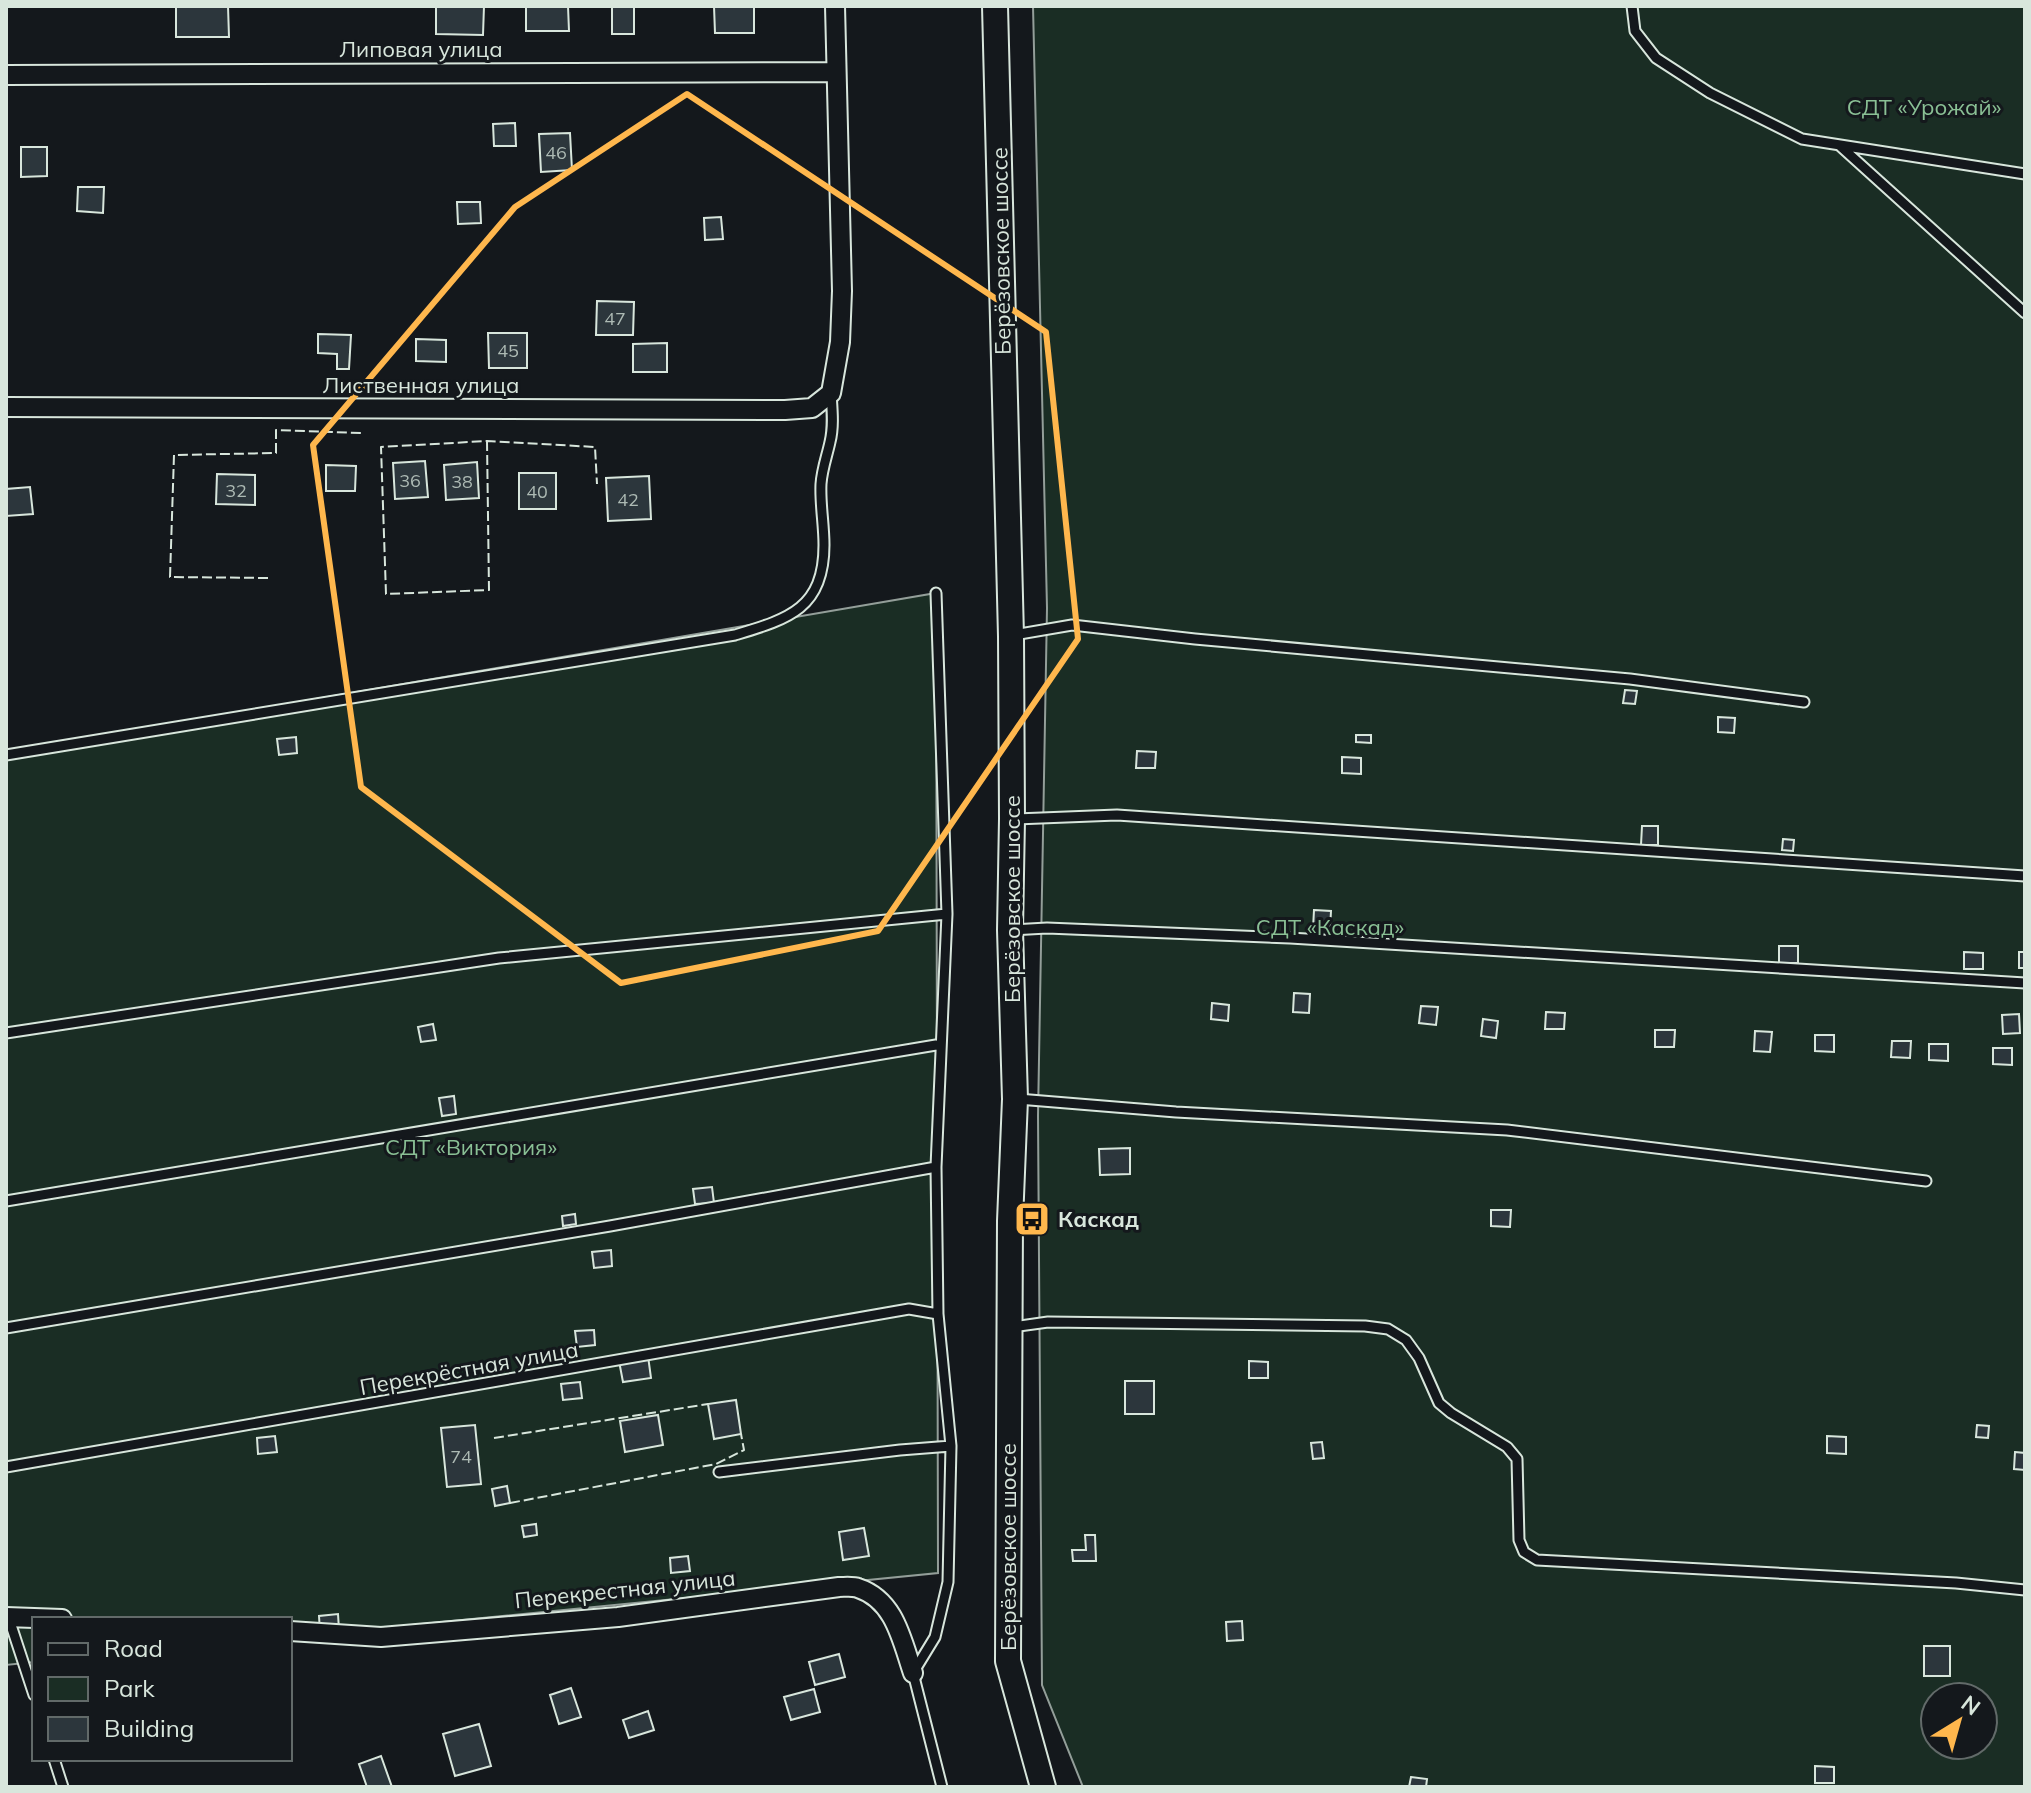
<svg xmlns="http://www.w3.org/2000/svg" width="2031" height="1793" viewBox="0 0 2031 1793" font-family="Mulish,sans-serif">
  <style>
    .green { fill: #1a2d24; stroke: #939e99; stroke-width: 2; fill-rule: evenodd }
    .building { fill: #2c363c; stroke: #d8e6dc; stroke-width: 2 }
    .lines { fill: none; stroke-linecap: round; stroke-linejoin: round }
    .lane-casing { stroke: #d8e6dc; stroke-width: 13 }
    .street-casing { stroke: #d8e6dc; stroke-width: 22 }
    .secondary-casing { stroke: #d8e6dc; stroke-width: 28 }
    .lane { stroke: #14181c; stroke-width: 9 }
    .street { stroke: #14181c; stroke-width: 18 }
    .secondary { stroke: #14181c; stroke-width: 24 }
    .fence { stroke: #d8e6dc; stroke-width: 2; stroke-dasharray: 10 4; stroke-linecap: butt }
    .marked { fill: none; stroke: #ffb74d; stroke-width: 6; stroke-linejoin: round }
    .labels { text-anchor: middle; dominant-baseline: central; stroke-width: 6; stroke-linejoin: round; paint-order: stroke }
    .number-label { font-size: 18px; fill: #adbab4 }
    .street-label { font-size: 22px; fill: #d8e6dc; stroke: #14181c }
    .park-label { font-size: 22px; fill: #8ac095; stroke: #14181c }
    .poi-label { font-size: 22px; font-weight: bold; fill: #d8e6dc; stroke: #14181c; text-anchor: start }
  </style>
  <rect width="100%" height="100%" fill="#14181c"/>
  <!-- green -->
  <path class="green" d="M1033 6H2025V1787H1083L1042 1685 1038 1116 1047 608ZM1935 1697H1983V1745H1935Z
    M936 593 938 1573 290 1637V1619H34V1662L6 1665V752Z"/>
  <!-- building -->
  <path class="building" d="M176 6H228L229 37H176Z
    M436 6H484L483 35 436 34Z
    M526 6H568L569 31H526Z
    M612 6H634V34H612Z
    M714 6H754V33H715Z
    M515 123 516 146H494L493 124Z
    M570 133 572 170 541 172 539 134Z
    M21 147H47V176L21 177Z
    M78 187H104L103 213 77 211Z
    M457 202H480L481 223 458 224Z
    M721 217 723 239 705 240 704 218Z
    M597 301 634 302 633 335H596Z
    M488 333H527V368H489Z
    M318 334 351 335 349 369H337V354L318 353Z
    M416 339 446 340V362L416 361Z
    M667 343V372H633V344Z
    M425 461 428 497 395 499 393 463Z
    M477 462 479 498 446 500 444 465Z
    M326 465 356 466 355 491H326Z
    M519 473H556V509H519Z
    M217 474 255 475V505L216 504Z
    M649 476 651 519 608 521 606 478Z
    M30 487 33 514 6 516V489Z
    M1625 690 1637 691 1635 704 1623 703Z
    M1718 717 1735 718 1734 733 1718 732Z
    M1356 735H1371V743L1356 742Z
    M296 737 297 753 279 755 277 739Z
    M1137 751 1156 752 1155 768H1136Z
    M1342 757 1361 758V774L1342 773Z
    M1642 826H1658V845H1641Z
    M1783 839 1794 840 1793 851 1782 850Z
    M1314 910 1331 911 1330 930 1313 929Z
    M1779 946H1798V963H1779Z
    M1964 952 1983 953V969H1964Z
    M2019 952H2025V968H2019Z
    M1294 993 1310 994 1309 1013 1293 1012Z
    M1212 1003 1229 1005 1228 1021 1211 1019Z
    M1421 1006 1438 1007 1436 1025 1419 1023Z
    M1546 1012 1565 1013 1564 1029H1545Z
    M2019 1014 2020 1033 2003 1034 2002 1015Z
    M1483 1019 1498 1021 1496 1038 1481 1036Z
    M433 1024 436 1040 421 1042 418 1027Z
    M1655 1030H1675L1674 1047H1655Z
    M1755 1031 1772 1032 1770 1052 1754 1051Z
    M1815 1035H1834V1052L1815 1051Z
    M1892 1041H1911L1910 1058 1891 1057Z
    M1929 1044H1948V1061L1929 1060Z
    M1993 1048H2012V1065L1993 1064Z
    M454 1096 456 1114 442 1116 439 1098Z
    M1130 1148V1174L1100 1175 1099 1149Z
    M712 1187 714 1203 695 1204 693 1189Z
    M1491 1210H1511L1510 1227 1491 1226Z
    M575 1214 576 1224 563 1226 562 1216Z
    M611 1250 612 1266 594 1268 592 1252Z
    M594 1330 595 1345 577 1347 575 1331Z
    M648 1356 651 1378 623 1382 619 1361Z
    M1249 1361 1268 1362V1378H1249Z
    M1125 1381H1154V1414H1125Z
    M580 1382 582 1398 563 1400 561 1384Z
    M736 1400 741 1434 714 1439 708 1404Z
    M658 1415 663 1445 625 1452 620 1421Z
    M475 1425 481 1484 447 1487 441 1428Z
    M1977 1425 1989 1426 1988 1438 1976 1437Z
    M275 1436 277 1452 258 1454 257 1438Z
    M1827 1436 1846 1437V1454L1827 1453Z
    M1322 1442 1324 1458 1313 1459 1311 1443Z
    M2015 1452 2025 1453V1470L2014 1469Z
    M507 1486 510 1503 495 1506 492 1489Z
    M536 1524 537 1535 524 1537 522 1526Z
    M864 1528 869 1556 843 1560 839 1532Z
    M1085 1535H1095L1096 1561H1073L1072 1550H1086Z
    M688 1556 690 1571 671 1573 670 1558Z
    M338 1614 339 1630 320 1632 319 1616Z
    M1242 1621 1243 1640 1227 1641 1226 1622Z
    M1924 1646H1950V1676H1924Z
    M839 1654 845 1677 815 1685 809 1662Z
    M571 1688 581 1717 559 1724 550 1695Z
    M814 1689 820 1712 791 1720 784 1697Z
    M648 1711 654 1730 629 1738 623 1720Z
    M479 1724 491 1766 455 1776 443 1734Z
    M381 1756 392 1787H367L359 1764Z
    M1815 1766 1834 1767V1783H1815Z
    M1411 1777 1427 1779 1426 1787H1409Z"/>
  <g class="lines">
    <defs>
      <path id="lane" d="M1632 6 1635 31 1656 58 1710 93 1802 139 2025 174
        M1839 145 2025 313
        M936 593 947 914 936 1167 938 1314 951 1446 948 1582 935 1637 913 1673 942 1787
        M1014 635 1072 625 1195 639 1630 679 1804 702
        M6 755 735 635C788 619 824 609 824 545 824 524 820 504 821 484 822 469 827 456 830 442 834 426 832 409 831 393
        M1015 819 1117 815 2025 876
        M1010 930 1047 928 1290 938 2025 983
        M6 1033 499 958 947 914
        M1018 1099 1176 1112 1507 1130 1926 1181
        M6 1201 936 1045
        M1012 1327 1048 1322 1365 1326 1388 1329 1406 1340 1419 1358 1439 1403 1451 1413 1507 1447 1517 1459 1519 1540 1524 1552 1537 1560 1956 1583 2025 1590
        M6 1328 610 1226 936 1167
        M6 1467 909 1309 938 1314
        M719 1472 900 1450 951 1446
        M8 1616 34 1695
        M54 1759 63 1787"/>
      <path id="street" d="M6 75 836 72
        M6 407 785 410 812 408 831 393 840 342 842 291 835 6
        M6 1617 62 1619
        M290 1631 381 1637 618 1617 839 1587C845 1587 853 1586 858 1588 895 1600 902 1641 913 1673"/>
      <path id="secondary" d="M995 6 1011 636 1012 819 1010 930 1015 1099 1010 1221 1008 1661 1043 1787"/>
    </defs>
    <!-- lane casing -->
    <use href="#lane" class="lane-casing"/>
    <!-- street casing -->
    <use href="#street" class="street-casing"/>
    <!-- secondary casing -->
    <use href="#secondary" class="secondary-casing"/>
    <!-- lane -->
    <use href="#lane" class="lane"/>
    <!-- street -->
    <use href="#street" class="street"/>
    <!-- secondary -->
    <use href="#secondary" class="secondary"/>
    <!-- fence -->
    <path class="fence" d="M487 441 489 590 386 594 381 447 487 441 595 447 597 484
      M268 578 170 577 174 455 276 453V430L361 433
      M494 1438 708 1404
      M510 1503 716 1464 744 1450 741 1434"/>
  </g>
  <!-- marked area -->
  <path class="marked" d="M687 94 1046 332 1078 639 878 931 621 983 361 787 313 445 515 207Z"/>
  <!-- icons -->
  <defs>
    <symbol id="bus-square" viewBox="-11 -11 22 22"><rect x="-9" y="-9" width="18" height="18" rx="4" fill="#ffb74d" stroke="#14181c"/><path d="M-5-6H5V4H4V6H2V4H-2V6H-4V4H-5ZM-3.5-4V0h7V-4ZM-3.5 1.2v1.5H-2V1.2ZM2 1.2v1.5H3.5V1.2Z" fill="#111"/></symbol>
  </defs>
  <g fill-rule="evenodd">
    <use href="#bus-square" x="1012" y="1199" width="40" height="40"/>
  </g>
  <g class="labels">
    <!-- number labels -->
    <g class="number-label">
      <text x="556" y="152">46</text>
      <text x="615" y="318">47</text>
      <text x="508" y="350">45</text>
      <text x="410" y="480">36</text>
      <text x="462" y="481">38</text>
      <text x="236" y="490">32</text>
      <text x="537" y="491">40</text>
      <text x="628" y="499">42</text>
      <text x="461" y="1456">74</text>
    </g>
    <!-- street labels -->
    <g class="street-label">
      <text x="421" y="49">Липовая улица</text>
      <text transform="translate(1001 251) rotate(-91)">Берёзовское шоссе</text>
      <text x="421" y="385">Лиственная улица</text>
      <text transform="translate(1012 899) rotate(-90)">Берёзовское шоссе</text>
      <text transform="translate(469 1368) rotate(-10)">Перекрёстная улица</text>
      <text transform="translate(1008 1547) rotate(-90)">Берёзовское шоссе</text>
      <text transform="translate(625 1589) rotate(-6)">Перекрестная улица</text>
    </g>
    <!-- park labels -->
    <g class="park-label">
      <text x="1924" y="107">СДТ «Урожай»</text>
      <text x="1330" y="927">СДТ «Каскад»</text>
      <text x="471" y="1147">СДТ «Виктория»</text>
    </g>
    <!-- poi labels -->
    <g class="poi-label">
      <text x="1058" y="1219">Каскад</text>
    </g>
  </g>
  <!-- border -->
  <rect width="2031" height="1793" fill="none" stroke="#d8e6dc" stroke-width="16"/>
  <!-- legend -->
  <rect x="32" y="1617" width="260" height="144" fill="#14181c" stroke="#626a69" stroke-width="2"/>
  <rect x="48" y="1643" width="40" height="12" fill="#14181c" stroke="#626a69" stroke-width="2"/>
  <text x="104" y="1657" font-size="24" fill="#d8e6dc">Road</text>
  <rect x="48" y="1677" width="40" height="24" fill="#1a2d24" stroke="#626a69" stroke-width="2"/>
  <text x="104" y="1697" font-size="24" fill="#d8e6dc">Park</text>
  <rect x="48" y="1717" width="40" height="24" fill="#2c363c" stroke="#626a69" stroke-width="2"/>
  <text x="104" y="1737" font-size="24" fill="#d8e6dc">Building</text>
  <!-- north arrow -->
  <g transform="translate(1959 1721) rotate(37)"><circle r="38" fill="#14181c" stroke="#626a69" stroke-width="2"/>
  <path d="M0-6L14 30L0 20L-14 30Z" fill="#ffb74d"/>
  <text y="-12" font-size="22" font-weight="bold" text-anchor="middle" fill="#d8e6dc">N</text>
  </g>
</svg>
